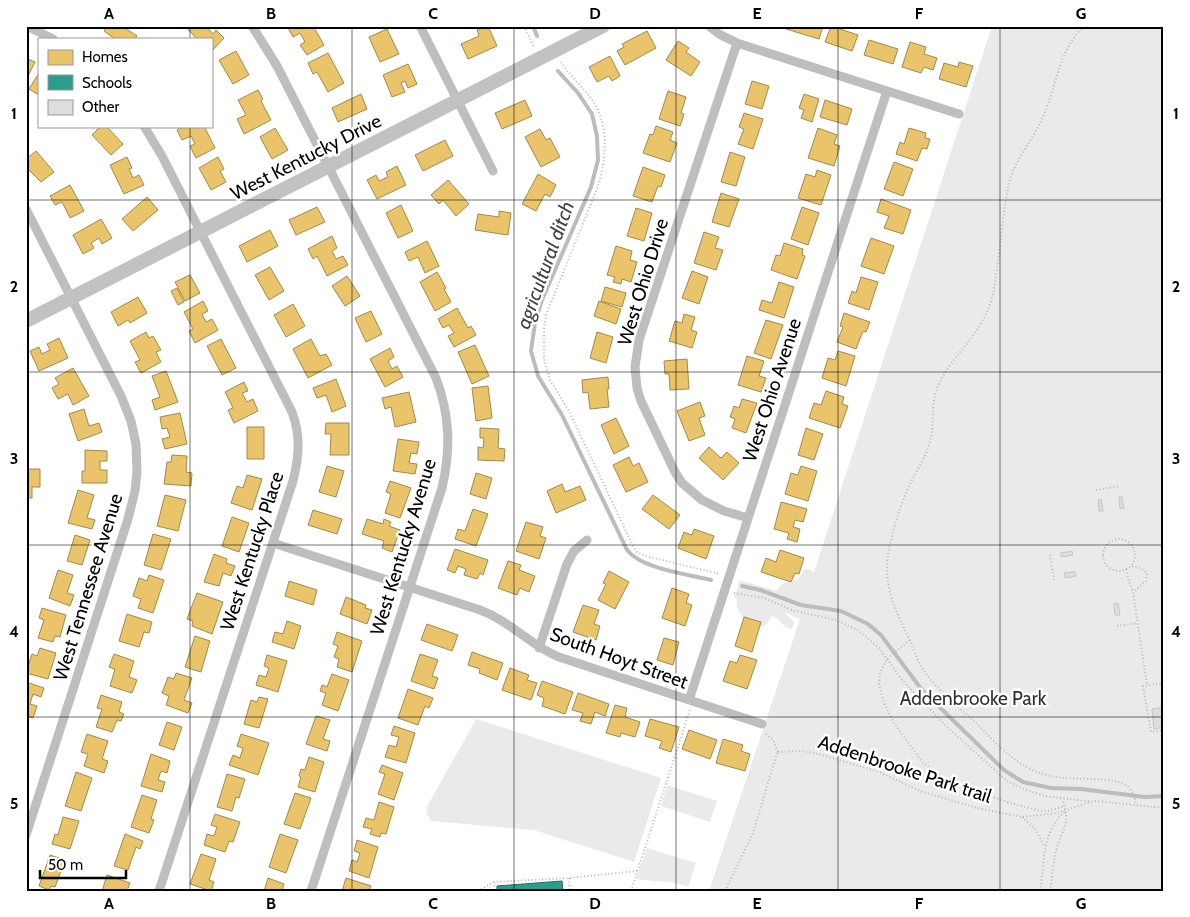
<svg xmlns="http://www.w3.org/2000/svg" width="1190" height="917" viewBox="0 0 1190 917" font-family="Cabin,sans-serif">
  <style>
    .green { fill: #eaeaea }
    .homes { fill: #e9c46a; stroke: #a3894a }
    .schools { fill: #2a9d8f; stroke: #1d6e64 }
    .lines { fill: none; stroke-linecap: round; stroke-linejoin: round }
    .stream { stroke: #bcbcbc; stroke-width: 4 }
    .building { fill: #ddd; stroke: #c5c5c5 }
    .path { stroke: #b8b8b8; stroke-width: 2; stroke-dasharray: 1 2.5; stroke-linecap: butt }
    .street { stroke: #bebebe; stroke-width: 9 }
    .secondary { stroke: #c2c2c2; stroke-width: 14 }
    .grid { fill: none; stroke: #000; stroke-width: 1; stroke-opacity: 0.55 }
    .labels { text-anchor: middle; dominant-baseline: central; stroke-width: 5; stroke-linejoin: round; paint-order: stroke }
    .street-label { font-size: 19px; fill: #000; stroke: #fff }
    .park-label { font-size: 19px; fill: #303030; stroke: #fff }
    .water-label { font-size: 20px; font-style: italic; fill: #414141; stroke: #fff }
    .neatline { fill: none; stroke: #000; stroke-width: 2 }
    .grid-label { font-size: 16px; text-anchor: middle; font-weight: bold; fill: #000 }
  </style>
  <rect width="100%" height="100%" fill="#fff"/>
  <!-- green -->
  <path class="green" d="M992 26H1164V891H709L800 619 784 612 794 622V625L791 629C782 627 781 619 772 616 767 624 763 629 754 629 745 622 734 610 737 598H734L740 580 777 591C781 581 789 583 797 580L805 569H809L814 572Z
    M476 719 661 778 634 862 534 830 431 821 426 812 428 805Z
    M667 785 717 801 710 822 661 806Z
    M647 848 696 863 688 887 675 883 636 879Z"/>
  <!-- homes -->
  <path class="homes" d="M107 26H126L125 28 137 36 135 39H115L104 31Z
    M185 26H206L213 34 216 30 224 38 211 52V39H197Z
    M291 26H313L324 45 307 55 300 45 305 42 300 33 293 37 288 28Z
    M486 26H488L497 46 468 59 461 44 479 36 477 30Z
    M787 26H823L819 39 786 29Z
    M831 26 858 35 852 51 825 42Z
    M387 29 399 54 380 62 369 37Z
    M647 31 656 48 625 65 617 51 624 47 622 44Z
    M869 40 898 49 893 64 864 55Z
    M678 41 689 48 686 52 700 62 691 76 666 60Z
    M910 42 926 47 924 54 937 58 933 70 924 67 921 73 902 67Z
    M236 51 249 75 233 84 219 60Z
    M328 53 344 83 328 92 317 72 313 74 308 63Z
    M610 56 620 76 612 81 609 76 597 82 589 67Z
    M26 58 35 62 28 76H26Z
    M959 62 973 66 966 87 939 79 944 63 958 67Z
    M408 64 417 84 408 88 405 81 401 83 405 92 392 97 383 75Z
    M39 73V95L29 89Z
    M752 81 769 86 762 109 745 104Z
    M258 90 263 99 261 101 271 120 244 134 237 119 246 115 238 100Z
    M668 91 686 97 681 113 684 114 680 126 659 119Z
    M361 94 367 109 338 122 332 108Z
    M804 94 819 99 812 122 801 118 804 110 799 108Z
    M525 100 532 116 502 129 495 113Z
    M825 100 852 109 847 125 820 117Z
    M744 113 763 119 753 149 738 144 744 129 739 127Z
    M101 126H106L123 144 111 155 92 135Z
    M183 126H204L215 148 196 158 190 146 195 144 191 136 182 140 177 130Z
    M656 126 673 132 670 140 677 143 670 162 643 153 650 134 653 135Z
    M275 128 288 150 272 159 260 137Z
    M818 128 837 135 834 144 840 146 834 166 808 158Z
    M909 128 926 133 925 138 930 139 927 149 922 148 917 161 896 154 900 142 904 144Z
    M540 129 546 140 550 138 560 157 541 167 525 137Z
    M445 140 453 156 423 171 415 155Z
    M36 151 54 172 41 182 26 167V159Z
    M730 152 745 157 736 186 721 182Z
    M127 157 132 168 129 169 133 178 139 175 144 185 124 194 110 165Z
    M218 157 224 169 220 171 226 182 211 190 199 168Z
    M894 162 913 169 903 196 884 189Z
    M397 166 406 185 377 199 367 180 376 175 379 181 388 177 386 172Z
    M643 167 665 175 661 187 658 186 652 202 633 196Z
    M817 170 831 175 821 205 798 198 806 174 815 177Z
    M538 174 556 185 550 197 545 194 536 211 522 204Z
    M448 180 469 204 456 216 443 200 439 204 431 195Z
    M70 185 84 211 70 218 62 202 55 205 50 196Z
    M721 193 739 199 729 227 712 222Z
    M147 197 158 210 133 231 122 219Z
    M881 199 911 210 903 234 884 228 889 216 877 212Z
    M401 205 413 231 398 238 386 213Z
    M317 207 325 222 296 235 289 220Z
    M802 207 819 213 808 245 791 239Z
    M636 208 652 213 644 241 627 236Z
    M499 211 511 213 508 235 475 230 478 214 499 217Z
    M101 219 112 238 102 244 99 238 91 243 94 248 83 254 73 235Z
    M270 230 278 246 247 262 239 246Z
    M704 232 719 237 715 248 723 250 716 270 694 263Z
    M332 236 337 248 332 251 336 259 343 256 348 265 327 276 317 256 313 259 308 249Z
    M871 238 894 246 884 274 861 266Z
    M427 241 439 266 425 273 418 257 409 261 405 252Z
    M784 243 803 249 802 255 805 256 797 279 771 270 776 255 780 256Z
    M616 246 632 251 630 260 637 262 631 282 622 279 621 284 613 282 615 277 607 275Z
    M270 267 284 291 269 300 255 275Z
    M692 271 708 277 699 304 682 298Z
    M437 272 446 288 444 289 451 302 435 311 420 282Z
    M190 275 200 293 185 301 175 282Z
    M347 276 360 296 345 306 332 286Z
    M861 277 878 282 869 310 848 303 852 291 856 293Z
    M779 282 794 287 784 318 759 310 762 300 772 303Z
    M605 287 626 293 622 307 601 301Z
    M177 288 184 302 178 305 171 291Z
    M138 297 147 313 130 323 128 320 118 326 111 312Z
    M203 301 208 311 202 314 206 322 212 319 218 330 195 343 189 331 193 329 184 312Z
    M599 301 621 309 616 324 594 316Z
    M293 304 305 326 286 337 274 315Z
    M457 308 468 328 471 326 476 335 454 347 448 336 454 333 449 325 443 328 438 319Z
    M371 311 382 334 366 342 355 318Z
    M844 313 870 322 866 332 863 331 856 349 837 342 843 327 840 326Z
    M684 314 695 317 691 330 697 332 692 348 669 341 675 321 682 323Z
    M766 320 783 325 771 359 754 353Z
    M146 332 149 338 153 336 161 350 156 352 161 362 141 373 135 362 140 360 130 341Z
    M597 332 613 337 606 363 590 358Z
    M59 338 68 358 39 371 30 351 39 347 42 354 50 350 47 344Z
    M221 339 236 368 222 375 207 346Z
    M311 339 320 356 326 354 332 365 308 378 293 349Z
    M475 345 489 376 472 384 458 352Z
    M390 348 394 357 388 361 392 369 397 366 403 377 385 387 370 359Z
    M838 351 855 356 846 386 822 378 828 358 835 360Z
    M747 356 764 361 759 376 766 378 761 392 738 385Z
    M687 359 689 389 670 390 669 374H665L664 361Z
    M73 368 89 396 73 405 68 394 58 399 52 388 59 384 55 378Z
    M166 371 178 402 155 410 152 400 160 397 152 376Z
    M608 377 609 389H607L609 407 590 409 588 392 583 393 582 380Z
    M336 379 346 406 332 412 326 395 317 398 313 388Z
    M244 382 248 391 242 393 247 402 253 399 258 411 234 423 228 410 233 408 225 392Z
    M488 386 492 418 476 421 472 388Z
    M826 391 844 397 842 404 848 406 840 428 809 418 814 403 821 405Z
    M409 392 416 422 395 427 391 407 385 409 382 398Z
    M742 399 757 403 746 433 732 428 735 419 730 417 734 406 739 408Z
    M700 402 705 416 699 418 705 435 689 441 677 411Z
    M84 409 89 426 99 423 102 432 78 441 69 414Z
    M180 413 187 444 165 449 162 439 170 437 167 428 162 429 160 417Z
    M616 418 629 446 614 454 601 425Z
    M326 423H349V455H330L331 434H325Z
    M247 427H264V459H247Z
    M480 428 499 429 498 448 505 449 504 461 478 460V447L483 448 484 438H480Z
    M806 428 823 434 814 460 798 455Z
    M398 439 419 442 417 454 411 453 409 463 417 464 415 474 393 471Z
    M709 447 721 458 727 452 739 463 723 480 699 458Z
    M85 450 107 451V461H100V470H107V483H82V471H85Z
    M172 455 187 456 186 472 192 473 191 486 164 484 167 462H171Z
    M629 457 633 466 639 463 648 482 626 492 613 465Z
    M327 466 344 471 336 497 319 492Z
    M801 466 817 471 808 501 785 494 791 473 798 475Z
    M26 469H40V487H32V498H26Z
    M476 473 492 478 486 499 470 494Z
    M247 475 262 479 252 510 231 503 237 486 243 488Z
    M390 481 411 488 400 518 385 513 391 494 386 492Z
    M562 484 565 492 580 486 586 500 556 513 547 491Z
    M78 490 94 495 87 518 95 520 92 529 68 523Z
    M165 495 186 500 178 531 157 526Z
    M653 495 680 515 669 529 642 509Z
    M781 502 807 509 803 522 795 520 793 527 800 529 797 542 787 539 789 533 774 529Z
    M473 509 488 514 476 546 455 539 458 529 465 531Z
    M313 510 342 519 337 534 308 525Z
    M232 517 249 523 239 552 222 546Z
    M367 519 383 524 384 519 391 522 389 526 400 530 392 552 382 548 384 541 362 534Z
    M526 522 543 527 540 536 546 538 539 559 516 551Z
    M694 529 714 536 706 559 678 548 684 532 692 535Z
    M153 534 171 539 161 570 144 565Z
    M75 535 90 540 82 565 67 561Z
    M455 549 488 560 483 575 480 573 477 579 464 575 466 569 458 566 455 573 447 570Z
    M780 550 804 558 799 574 795 573 791 582 761 572 766 558 776 562Z
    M214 554 227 559 226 563 235 566 231 576 223 573 219 586 204 582Z
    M508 561 521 565 519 570 535 576 529 592 520 588 517 595 498 588Z
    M58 570 73 575 67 593 74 595 70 606 49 598Z
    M609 571 629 582 615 609 598 600 606 584 603 583Z
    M149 575 164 580 153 613 138 608 141 599 133 596 139 578 147 581Z
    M289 581 317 590 313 605 285 596Z
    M672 588 689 594 686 603 692 605 685 626 662 618Z
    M197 593 223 602 212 634 192 626 193 621 187 619Z
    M346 597 366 605 365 608 372 610 367 624 340 614Z
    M583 605 599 610 594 624 600 626 596 640 573 632Z
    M42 608 66 615 60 637 55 636 53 642 38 638 44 620 39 618Z
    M127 614 152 622 149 633 144 632 139 647 119 641Z
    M744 617 761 622 752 652 735 646Z
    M287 621 301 626 294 649 272 642 275 632 283 634Z
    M427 624 458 635 452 651 421 640Z
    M337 632 362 641 352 672 337 667 339 659 334 657 338 646 333 644Z
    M195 636 210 641 201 672 185 667Z
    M664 638 679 642 673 665 657 660Z
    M40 648 56 653 48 679 26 673 32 654 37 656Z
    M472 652 503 663 497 680 479 673 480 669 468 665Z
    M114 654 134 661 129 677 137 680 132 693 110 686 115 669 109 667Z
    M420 654 438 660 432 676 438 678 434 689 411 681Z
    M267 655 287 661 278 692 256 685 259 675 266 677 269 668 264 666Z
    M740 655 757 660 747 689 723 681 730 661 737 663Z
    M510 668 529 675 527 680 537 683 531 700 502 690Z
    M176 673 192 678 184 700 192 703 188 713 166 705 169 696 162 693 168 677 174 679Z
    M332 674 349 680 338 711 322 705 326 693 320 691 322 685 327 687Z
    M542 681 573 692 565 714 542 706 544 698 537 695Z
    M26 682 44 688 41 697 33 694 30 704 37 706 33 718 26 716Z
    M408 689 433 698 429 708 425 706 418 725 398 718Z
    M578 693 609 704 605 716 595 712 591 724 580 721 583 713 572 710Z
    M101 695 122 702 119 712 124 714 121 721 117 720 112 732 96 727 102 709 97 708Z
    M259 697 268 699 259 728 244 724 251 700 257 702Z
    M615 705 627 708 625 717 640 722 635 737 621 733 620 737 606 733Z
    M316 716 330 720 323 739 330 741 327 751 306 744Z
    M650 719 679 727 671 752 659 748 662 741 645 736Z
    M167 722 182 727 174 750 159 745Z
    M394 726 415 733 406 763 385 757 389 745 396 747 399 737 391 735Z
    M689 730 717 740 710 759 682 749Z
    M87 734 108 741 102 759 108 761 104 773 84 766 88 754 81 752Z
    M241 734 269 743 258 775 229 765 233 755 240 758 243 748 237 746Z
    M723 739 743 745 741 751 750 754 745 771 716 763Z
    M151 754 170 761 167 773 161 771 158 780 165 782 162 792 141 786Z
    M309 757 324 762 315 792 298 787 301 777 299 776 301 769 305 770Z
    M382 765 403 773 394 800 378 794 385 774 379 772Z
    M76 772 92 778 81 811 65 806Z
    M227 774 245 779 239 798 236 797 232 811 217 807Z
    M295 793 311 798 300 829 284 824Z
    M142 795 157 800 151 819 154 820 149 833 131 827Z
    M379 802 394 807 386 834 381 833 380 837 370 834 372 829 363 827 366 818 374 820Z
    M215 814 240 822 233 842 229 841 225 852 204 845 207 834 214 836 217 827 211 825Z
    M63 817 79 821 70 849 52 844 55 834 58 835Z
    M125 834 143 841 140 849 136 847 128 870 114 866Z
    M280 834 298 840 286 873 269 867Z
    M357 840 378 847 369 878 349 871 352 860 357 862 360 853 354 851Z
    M201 854 216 859 209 880 214 882 211 891 190 884Z
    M50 855 65 860 55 887 51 886 49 890 39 886Z
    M107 875 130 883 127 891H102Z
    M268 878 284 884 282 891H264Z
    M346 878 371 886 369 891H342Z"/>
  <!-- schools -->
  <path class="schools" d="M562 881 563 891H497V886Z"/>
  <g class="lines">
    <!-- stream -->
    <path class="stream" d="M533 26 537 36
      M558 71 578 93 592 114 597 136 598 160 591 187 542 300 535 323 531 351 538 376 562 415 627 550C642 569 687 574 711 580
      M742 586 760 590 801 605 841 611 868 624 881 635 922 690 1004 770 1023 782 1051 788 1081 789 1145 797 1164 796"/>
  </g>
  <!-- building -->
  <path class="building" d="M1119 497H1122L1124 508 1120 509Z
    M1101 499 1103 511H1099L1098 500Z
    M1072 551 1073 555 1061 557V553Z
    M1075 572 1076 576 1065 578 1064 573Z
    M1118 603 1120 615H1115L1114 604Z
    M1164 707V727L1154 729 1152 709Z"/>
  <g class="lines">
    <!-- path -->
    <path class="path" d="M524 26 534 47
      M1083 26C1079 31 1075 36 1071 42 1057 64 1053 98 1040 123 1031 142 1014 162 1009 183 1004 207 1002 231 999 255 996 272 995 291 989 307 977 338 952 356 939 384 929 403 936 425 929 445 925 459 916 471 910 484 899 508 890 537 887 563 885 591 899 617 910 641 914 650 917 660 922 668 936 689 957 706 976 723 995 742 1014 764 1040 773 1062 781 1085 777 1107 780 1126 782 1134 787 1136 806
      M561 62C570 76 583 87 593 101 610 127 606 162 597 189L546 315 544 329V359L550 380 569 411 633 546 637 552 645 556 720 574
      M1096 490 1120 486
      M1103 555a16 16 0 1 1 32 0a16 16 0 1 1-32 0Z
      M1050 555 1054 580
      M1132 566 1140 568 1147 573 1146 581 1133 592
      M1126 569 1129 581 1133 592 1147 685
      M734 593 764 598 792 610 835 620 858 630 879 648 903 681 946 726 1007 781 1024 789 1045 796 1094 802
      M1117 626 1137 623
      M910 640 887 659 880 673 879 684 884 703 894 723 923 763 949 781 1010 803 1041 811H1048L1065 806
      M1164 683 1143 686 1151 732 1164 730
      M766 734 773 740 778 752
      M778 752 802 751 819 754 879 772 920 791 977 808 1022 817 1057 813 1090 802
      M1095 801 1164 808
      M1022 817 1036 830 1044 846
      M569 878 570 891
      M494 882 495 891
      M478 891 494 882 569 878 637 871
      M631 891 690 710
      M725 891 753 833 777 753
      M1040 891C1046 858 1040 835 1066 810
      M1050 891C1052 878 1053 864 1056 851 1062 828 1072 824 1062 799"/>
    <!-- street -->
    <path class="street" d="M27 26 53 39
      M252 26 277 66 436 378C450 415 451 449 442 488L311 891
      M420 26 493 171
      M709 26 719 34 737 43 959 114
      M737 43 639 340 635 367 637 388 641 401 675 472 682 483 702 500 724 511 748 518
      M144 126 162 156 292 412C301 436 299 457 293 481L159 891
      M26 209 121 396 131 421 136 444 137 472 135 491 128 519 26 835
      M273 543 480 610C510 621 530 645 559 657L762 724
      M539 648 567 564 574 551 587 540
      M689 700 887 91"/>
    <!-- secondary -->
    <path class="secondary" d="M26 321 603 26"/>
  </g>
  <!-- grid -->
  <path class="grid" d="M190 26V39M352 26V891M514 26V891M676 26V891M838 26V891M1000 26V891M190 126V891M26 200H1164M26 372H1164M26 545H1164M26 717H1164"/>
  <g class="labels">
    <!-- street labels -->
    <g class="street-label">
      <text transform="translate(306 157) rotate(-27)">West Kentucky Drive</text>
      <text transform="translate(643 282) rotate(-73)">West Ohio Drive</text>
      <text transform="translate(772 390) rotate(-72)">West Ohio Avenue</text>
      <text transform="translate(403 547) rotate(-73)">West Kentucky Avenue</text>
      <text transform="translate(252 551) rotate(-72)">West Kentucky Place</text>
      <text transform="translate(88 587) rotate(-73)">West Tennessee Avenue</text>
      <text transform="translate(619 658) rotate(20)">South Hoyt Street</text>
      <text transform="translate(905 769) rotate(18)">Addenbrooke Park trail</text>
    </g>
    <!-- park labels -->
    <g class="park-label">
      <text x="973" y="698">Addenbrooke Park</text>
    </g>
    <!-- water labels -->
    <g class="water-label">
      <text transform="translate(545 265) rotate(-70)">agricultural ditch</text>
    </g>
  </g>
  <!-- border -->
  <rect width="1190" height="917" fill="none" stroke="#ffffff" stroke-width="55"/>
  <!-- legend -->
  <rect x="38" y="38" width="175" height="90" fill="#ffffff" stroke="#999999"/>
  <rect x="48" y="50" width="25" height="15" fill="#e9c46a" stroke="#999999"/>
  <text x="82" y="62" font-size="15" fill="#000000">Homes</text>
  <rect x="48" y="75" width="25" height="15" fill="#2a9d8f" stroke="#999999"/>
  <text x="82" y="88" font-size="15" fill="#000000">Schools</text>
  <rect x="48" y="100" width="25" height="15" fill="#dddddd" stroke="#999999"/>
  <text x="82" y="112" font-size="15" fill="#000000">Other</text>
  <!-- scale -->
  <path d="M40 870v8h86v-8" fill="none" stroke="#000000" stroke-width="2.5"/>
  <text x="48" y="870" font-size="15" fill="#000000" stroke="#ffffff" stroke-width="4" paint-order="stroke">50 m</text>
  <rect x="28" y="28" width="1134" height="862" class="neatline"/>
  <g class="grid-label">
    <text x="109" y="19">A</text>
    <text x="271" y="19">B</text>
    <text x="433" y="19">C</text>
    <text x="595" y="19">D</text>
    <text x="757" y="19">E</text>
    <text x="919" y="19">F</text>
    <text x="1081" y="19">G</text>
    <text x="14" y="119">1</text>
    <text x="1176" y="119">1</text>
    <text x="14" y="292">2</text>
    <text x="1176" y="292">2</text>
    <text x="14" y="464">3</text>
    <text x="1176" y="464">3</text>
    <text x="14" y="637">4</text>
    <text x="1176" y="637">4</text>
    <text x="14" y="809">5</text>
    <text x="1176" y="809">5</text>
    <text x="109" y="909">A</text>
    <text x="271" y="909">B</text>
    <text x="433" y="909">C</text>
    <text x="595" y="909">D</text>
    <text x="757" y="909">E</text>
    <text x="919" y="909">F</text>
    <text x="1081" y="909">G</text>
  </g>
</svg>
